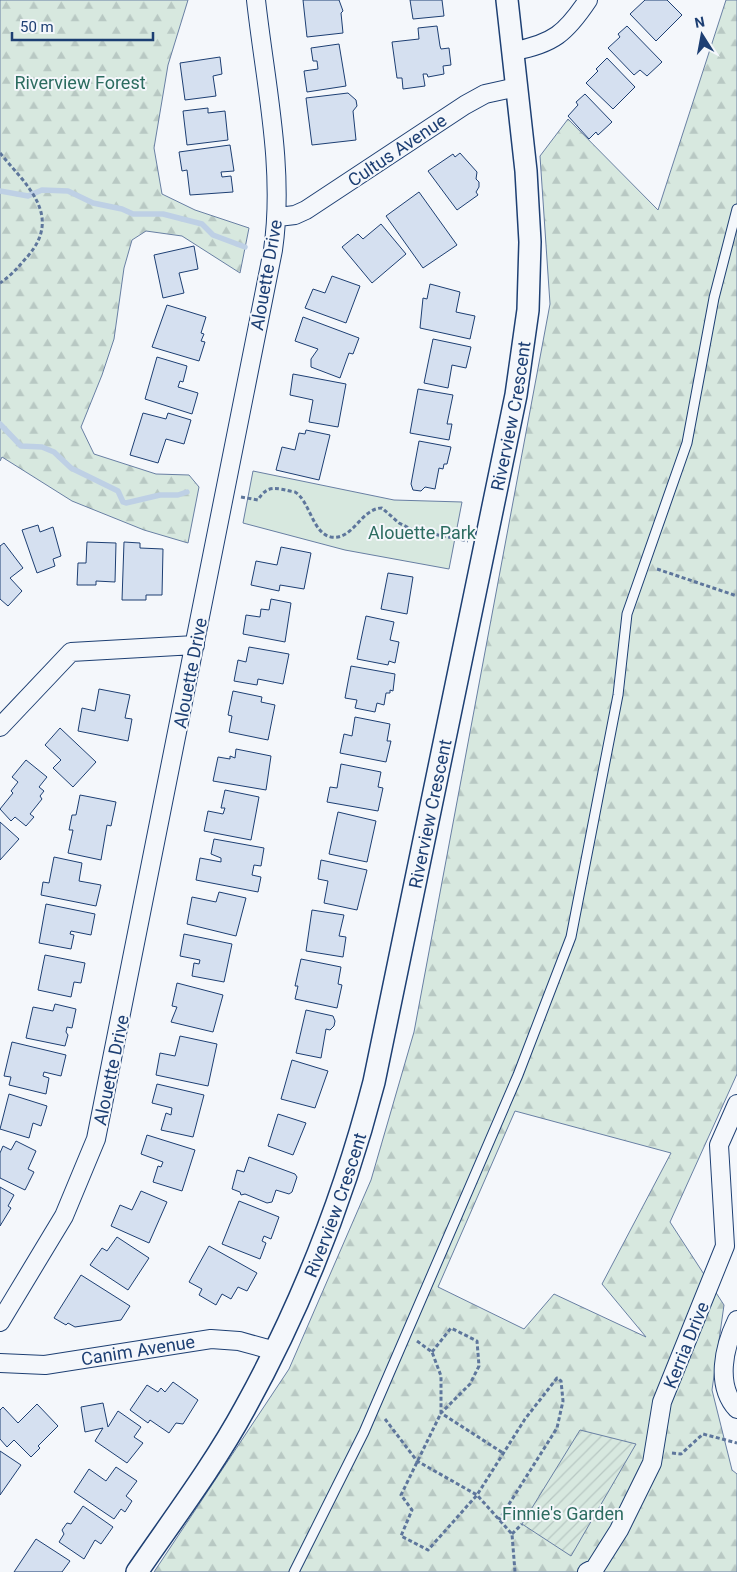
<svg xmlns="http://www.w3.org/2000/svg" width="737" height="1572" viewBox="0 0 737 1572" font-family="Roboto,sans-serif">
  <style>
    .green { fill: #d7e8df; stroke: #687fa3 }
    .forest { fill: url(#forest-firs); stroke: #687fa3; fill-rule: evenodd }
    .garden { fill: url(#garden-furrows); stroke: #687fa3 }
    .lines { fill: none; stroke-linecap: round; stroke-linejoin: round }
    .stream { stroke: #bed0e5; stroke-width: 5.5 }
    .building { fill: #d5e0f0; stroke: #1d3f73 }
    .service-casing { stroke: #1d3f73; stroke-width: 11 }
    .minor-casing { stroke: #1d3f73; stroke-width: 20 }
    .tertiary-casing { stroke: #1d3f73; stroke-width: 24 }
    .path { stroke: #5e769c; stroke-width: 3; stroke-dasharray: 4 2.5; stroke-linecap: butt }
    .service { stroke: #f4f7fb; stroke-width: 9 }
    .minor { stroke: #f4f7fb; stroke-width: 18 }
    .tertiary { stroke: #f4f7fb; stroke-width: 21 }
    .labels { text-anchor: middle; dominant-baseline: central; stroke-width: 4; stroke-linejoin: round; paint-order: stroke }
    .park-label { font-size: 18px; fill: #2c6c60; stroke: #f4f7fb }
    .street-label { font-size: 18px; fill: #1d3f73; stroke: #f4f7fb }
  </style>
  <defs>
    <pattern id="forest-firs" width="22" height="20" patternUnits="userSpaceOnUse" patternTransform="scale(1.25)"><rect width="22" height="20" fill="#d7e8df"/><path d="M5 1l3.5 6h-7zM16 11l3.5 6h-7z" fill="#b8c8c3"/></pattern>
    <pattern id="garden-furrows" width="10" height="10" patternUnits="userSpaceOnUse" patternTransform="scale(1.25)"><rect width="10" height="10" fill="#d7e8df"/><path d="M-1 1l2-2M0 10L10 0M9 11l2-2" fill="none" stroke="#b8c8c3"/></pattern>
  </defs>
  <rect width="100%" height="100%" fill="#f4f7fb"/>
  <!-- green -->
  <path class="green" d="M253 471 394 500 462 502 449 569 345 550 243 523Z"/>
  <!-- forest -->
  <path class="forest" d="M0 0H188L168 65 154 148 162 194 195 210 249 228 240 273 182 236 146 231 132 240 124 268 114 339 102 375 81 427 94 454 156 474 189 475 199 487 188 543 144 530 72 501 2 457 0 461Z
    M726 0H737V1074L670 1222 724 1305 712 1390 732 1470 737 1474V1572H154L289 1369 371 1180 414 1032 550 304 540 156 568 119 658 210ZM515 1111 671 1153 602 1284 646 1337 554 1294 524 1329 438 1287Z"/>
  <!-- garden -->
  <path class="garden" d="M580 1430 636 1444 571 1556 522 1524Z"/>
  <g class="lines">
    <!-- stream -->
    <path class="stream" d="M0 191 28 196 42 190 68 191 93 203 122 209 133 214H163L202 224 213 235 245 247
      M0 424 21 446 42 447 54 452 71 468 118 491 123 502 126 503 160 495H178L187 492"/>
  </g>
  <!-- building -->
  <path class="building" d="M303 0H339L343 11 341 13 343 33 307 37Z
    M410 0H442L444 16 413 19Z
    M645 0H667L682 15 656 41 630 14Z
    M437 26 440 46 441 49 449 48 451 65 443 66 444 74 428 77 427 74H423L425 86 403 89 402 78H397L392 42 419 39 418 28Z
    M627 26 662 62 647 76 640 70 634 75 608 48 620 37 618 34Z
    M339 44 346 86 307 92 304 71 318 69 317 61H313L311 48Z
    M220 57 222 74 213 76 216 96 185 100 180 63Z
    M607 58 635 87 613 109 586 83 598 71 596 69Z
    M348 93 356 100 357 106 353 111 356 140 312 145 306 98Z
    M585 94 612 122 598 135 596 132 589 139 568 116 578 105 576 102Z
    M208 108V113L225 111 228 140 187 145 183 111Z
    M230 145 234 171 221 172 222 177 231 176 233 192 190 195 187 170 182 171 179 152Z
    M460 153 477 172 476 179 479 182V187L476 192 478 195 457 210 428 171 453 154 455 157Z
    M419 192 457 245 423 268 386 216Z
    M381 224 406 254 372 283 342 247 358 234 363 239Z
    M194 246 198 269 179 273 184 293 163 298 154 255Z
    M332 276 360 286 346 323 305 308 313 289 325 293Z
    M430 284 460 292 456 312 475 316 470 339 420 328 423 298 427 299Z
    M167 305 206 317 201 333 204 334 201 341 205 342 199 361 152 347Z
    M303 317 359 338 353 354 349 353 340 378 311 367V359L318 349 295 341Z
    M433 339 471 347 466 368 452 365 448 388 424 383Z
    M157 357 187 366 183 382 180 381 178 387 198 393 192 414 145 399Z
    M293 374 346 384 338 427 309 422 313 400 290 395Z
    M418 389 453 395 447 424H452L449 440 410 433Z
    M143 413 166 419 168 413 191 420 184 444 166 439 158 463 130 455Z
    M306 430 330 435 319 480 276 470 282 447 295 450 299 433 305 434Z
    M419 441 451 447 447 464H444L443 469 439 468 435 489 425 487 421 491 413 490 411 484Z
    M38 525 40 532 53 527 61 556 53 559 55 566 37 573 22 530Z
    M87 542 116 543 115 582 96 581V585H77L78 563H86Z
    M124 542 140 543V548L163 549 162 595H146V600H122Z
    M4 543 23 568 10 578 22 591 8 606 0 599V546Z
    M281 547 311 553 304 589 280 585 279 591 251 585 256 561 277 565Z
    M388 573 413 577 407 614 381 609Z
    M271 599 291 603 285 642 243 634 246 615 260 617 261 609 269 610Z
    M366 616 394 622 390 640 399 642 395 663 389 661 388 665 357 659Z
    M249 647 289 654 283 684 258 679 257 685 234 681 238 660 246 662Z
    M351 666 395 674 393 691 390 690V693H386L384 705 377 703 375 712 355 708 357 700 345 698Z
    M99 689 130 695 125 718 132 719 128 741 78 731 82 708 95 711Z
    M233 691 262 697 261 702 275 705 268 740 229 732 232 716 228 715Z
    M355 717 390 724 387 741H391L386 762 340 753 344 734 352 736Z
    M60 728 96 762 73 787 53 768 61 760 45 745Z
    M236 749 271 756 266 790 213 781 218 757 230 759V756L235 758Z
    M26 760 47 777 39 787 44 791 40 796 42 799 30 814 34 817 26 826 15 817 11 821 0 809 13 793 11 791 18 782 12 777Z
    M341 764 381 772 378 787 383 788 378 811 327 802 330 787 337 788Z
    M225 790 259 797 251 840 204 831 208 811 223 814 225 808H221Z
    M80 795 116 802 111 826 107 825 101 860 68 853 73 830H69L72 815H76Z
    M338 812 376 821 367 862 329 854Z
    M0 822 19 839 0 860Z
    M214 839 264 848 261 866 254 865 252 875 261 877 258 892 196 880 200 858 221 862V858L211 854Z
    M54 857 82 863 79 881 101 885 96 906 41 895 43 882 49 883Z
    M321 860 367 870 357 910 324 903 328 881 318 879Z
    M219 892 246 898 236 936 187 924 192 897 216 902Z
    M46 904 95 914 91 935 71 931 70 934 74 935 71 949 39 943Z
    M312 910 344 915 339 936 346 937 343 957 306 951Z
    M184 934 232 944 224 982 192 976 194 963 199 964 200 960 180 956Z
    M45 955 85 963 81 983 74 982 71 997 38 990Z
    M301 959 341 967 338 984 342 985 337 1008 295 999 298 986H295Z
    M177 983 223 995 213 1032 171 1022 177 1007 172 1006Z
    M55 1004 76 1009 72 1028 67 1027 66 1032 68 1035 65 1046 26 1038 33 1007 53 1011Z
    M306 1010 333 1016 335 1021 334 1026 330 1030 326 1029 321 1058 296 1053Z
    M180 1036 217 1044 208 1086 156 1075 160 1053 175 1056Z
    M12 1042 66 1055 61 1076 44 1072 43 1076 49 1078 46 1094 9 1085 11 1077 4 1076Z
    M292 1060 328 1071 315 1108 281 1099Z
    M157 1084 204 1095 193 1137 161 1130 166 1113 171 1115 172 1108 152 1103Z
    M9 1094 47 1106 41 1126 33 1123 29 1138 0 1129Z
    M278 1114 306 1123 293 1155 268 1146Z
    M147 1135 195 1150 182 1191 153 1182 158 1166 161 1167 163 1162 141 1154Z
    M16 1141 36 1151 28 1169 34 1172 25 1190 0 1178V1153L3 1146 11 1150Z
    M249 1157 295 1174 297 1177 292 1192 289 1194 276 1190 272 1202 267 1203 245 1194 241 1195 240 1192 232 1189 237 1170 244 1172Z
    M0 1187 14 1195 8 1206 11 1208 0 1226Z
    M141 1191 167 1202 149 1243 111 1226 120 1205 132 1210Z
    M239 1201 279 1217 271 1239 264 1236 262 1241 266 1243 260 1259 222 1244Z
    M117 1237 149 1258 128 1290 90 1265 102 1248 107 1251Z
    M209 1246 257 1273 247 1291 238 1287 231 1299 222 1294 216 1305 199 1295 202 1289 189 1282Z
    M81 1275 130 1306 121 1320 75 1327 68 1323 66 1325 54 1318Z
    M173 1382 198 1400 183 1424 176 1423 169 1433 150 1420 148 1423 130 1410 147 1385 158 1392 161 1388 165 1392Z
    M103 1403 108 1427 118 1411 141 1427 134 1437 143 1443 127 1463 95 1441 103 1428 85 1432 81 1407Z
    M37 1404 58 1426 38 1446 40 1448 31 1457 14 1440 7 1447 0 1439V1410L3 1407 18 1423Z
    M0 1451 21 1465 0 1495Z
    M116 1467 137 1481 126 1496 132 1501 125 1512 121 1509 114 1519 74 1492 89 1469 106 1481Z
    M83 1506 113 1527 101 1544 95 1540 84 1559 59 1542 64 1534 62 1530 67 1523 71 1524Z
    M36 1539 70 1561 62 1572H14Z"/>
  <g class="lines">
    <defs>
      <path id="service" d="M294 1572 364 1432 518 1075 571 937 618 695 627 614 687 443 714 298 737 209"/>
      <path id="minor" d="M514 51C553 44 566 33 588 0
        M278 217 295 215 306 210 465 105 485 94 517 87
        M0 727 71 652 195 645
        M737 1320C724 1347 715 1385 737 1409
        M0 1322 64 1216 96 1139 273 250C285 168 265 82 256 0
        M0 1363 45 1365 211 1339 239 1341 275 1351
        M587 1572 595 1568 619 1530 652 1463 662 1402 725 1246 719 1145 737 1104"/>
      <g id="tertiary">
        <path id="s1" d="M137 1572C174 1518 214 1465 245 1408 303 1303 344 1198 374 1082L516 395 528 310 530 242 526 171 507 0"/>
      </g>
    </defs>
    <!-- service casing -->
    <use href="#service" class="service-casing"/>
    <!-- minor casing -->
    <use href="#minor" class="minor-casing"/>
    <!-- tertiary casing -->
    <use href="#tertiary" class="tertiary-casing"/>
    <!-- path -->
    <path class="path" d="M0 153C26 185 63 215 28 256 19 266 12 275 0 283
      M241 497 258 500C268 483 278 489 295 492 310 501 312 533 331 537 353 541 361 508 382 508L399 523 413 530 468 541
      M657 569 737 596
      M417 1341 432 1352 441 1376V1413L401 1495 412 1510 401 1536 428 1550 477 1495 525 1419 557 1378 561 1381 563 1401 557 1428 499 1520
      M432 1352 451 1328 477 1341 479 1366 470 1384 441 1413 503 1453
      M385 1419 417 1461 477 1495 512 1534 515 1572
      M672 1453 681 1454 703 1434 737 1443
      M512 1534 522 1524"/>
    <!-- service -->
    <use href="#service" class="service"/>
    <!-- minor -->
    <use href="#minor" class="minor"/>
    <!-- tertiary -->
    <use href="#tertiary" class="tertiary"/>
  </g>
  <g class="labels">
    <!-- park labels -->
    <g class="park-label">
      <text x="80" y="82">Riverview Forest</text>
      <text x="422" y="532">Alouette Park</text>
      <text x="563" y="1513">Finnie's Garden</text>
    </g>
    <!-- street labels -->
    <g class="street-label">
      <text transform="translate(397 150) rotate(-34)">Cultus Avenue</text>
      <text transform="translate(266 275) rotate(-80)">Alouette Drive</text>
      <text stroke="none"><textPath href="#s1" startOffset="1228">Riverview Crescent</textPath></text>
      <text transform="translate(190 673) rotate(-79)">Alouette Drive</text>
      <text stroke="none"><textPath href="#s1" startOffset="822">Riverview Crescent</textPath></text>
      <text transform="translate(111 1070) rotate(-78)">Alouette Drive</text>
      <text stroke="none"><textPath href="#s1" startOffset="419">Riverview Crescent</textPath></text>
      <text transform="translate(686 1345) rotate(-68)">Kerria Drive</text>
      <text transform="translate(138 1350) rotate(-9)">Canim Avenue</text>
    </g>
  </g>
  <!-- north arrow -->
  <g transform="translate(702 35) rotate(349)" stroke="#f4f7fb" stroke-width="4" paint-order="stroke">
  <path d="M0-4L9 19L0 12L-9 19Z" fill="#1d3f73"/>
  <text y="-8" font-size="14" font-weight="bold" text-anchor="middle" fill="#1d3f73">N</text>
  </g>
  <!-- scale -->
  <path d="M12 32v8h141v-8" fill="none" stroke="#1d3f73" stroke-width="2.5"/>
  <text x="20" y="32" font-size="15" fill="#1d3f73" stroke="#f4f7fb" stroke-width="4" paint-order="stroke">50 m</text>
</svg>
